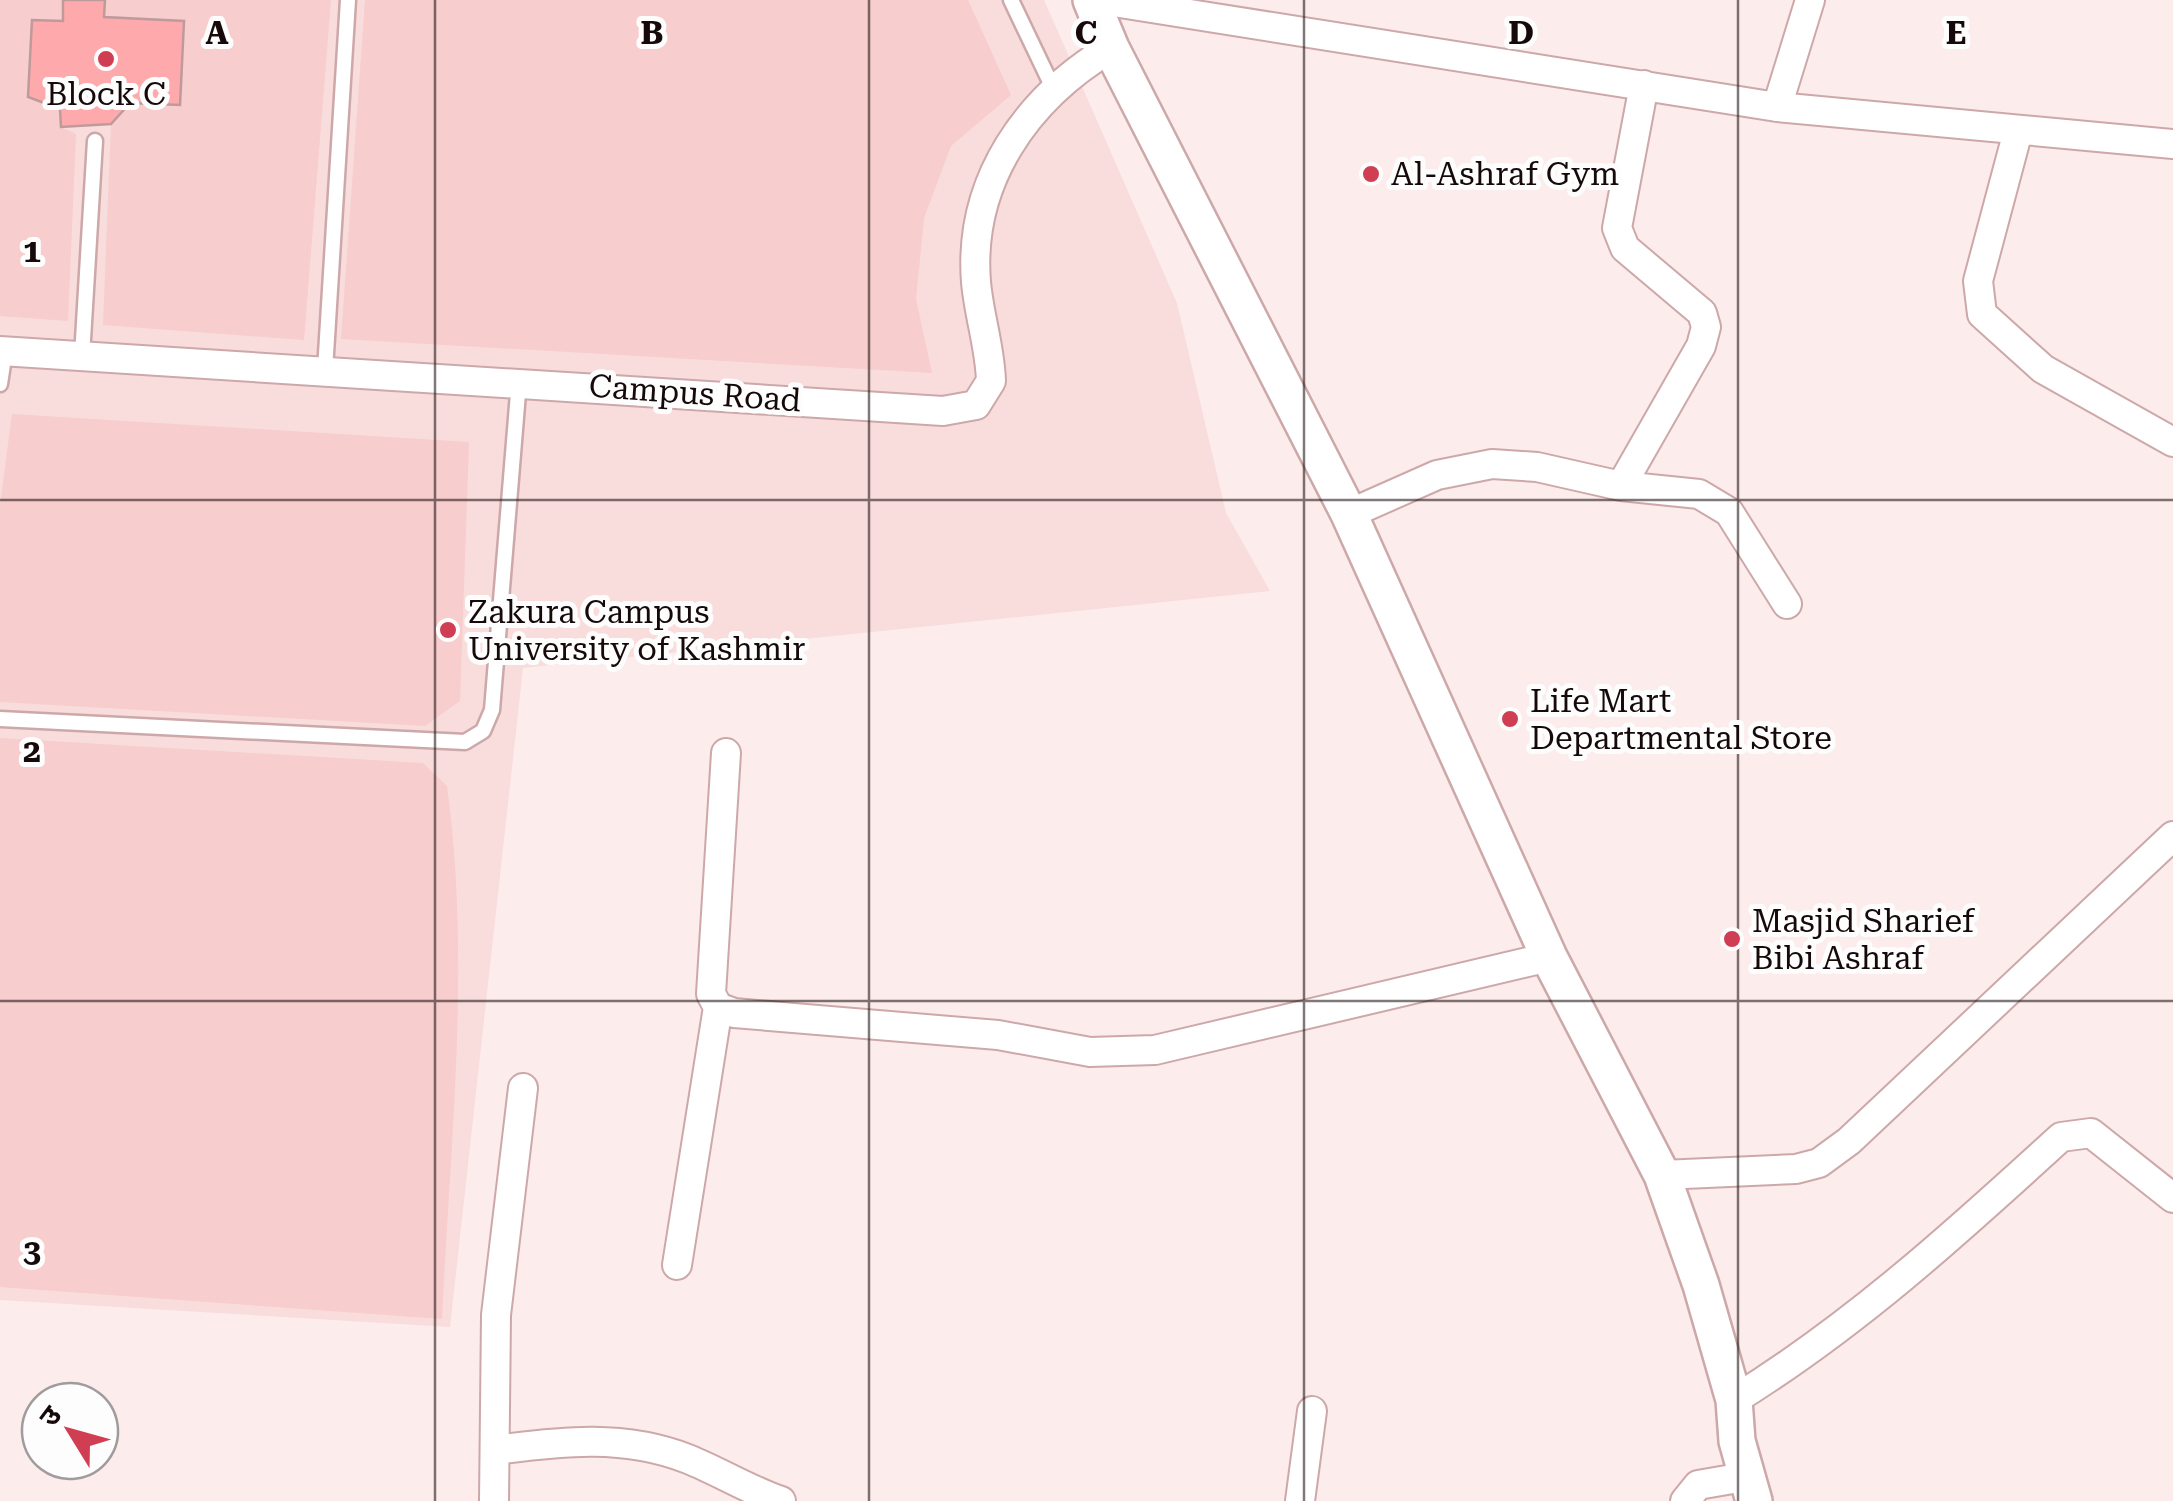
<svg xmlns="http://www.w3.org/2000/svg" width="2173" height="1501" viewBox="0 0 2173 1501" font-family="'Roboto Serif','Noto Sans Devanagari',serif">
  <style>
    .built { fill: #f9dcdc }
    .green { fill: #f7cdce }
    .building { fill: #feaaad; stroke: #bf9a9b; stroke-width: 2.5 }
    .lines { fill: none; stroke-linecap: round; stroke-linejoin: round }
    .service-casing { stroke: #cda8a9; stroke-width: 19 }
    .minor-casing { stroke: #cda8a9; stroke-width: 32 }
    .tertiary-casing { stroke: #cda8a9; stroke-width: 40 }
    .service { stroke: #fff; stroke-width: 14 }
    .minor { stroke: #fff; stroke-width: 28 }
    .tertiary { stroke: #fff; stroke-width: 35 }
    .grid { fill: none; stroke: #15090a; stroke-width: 2.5; stroke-opacity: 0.55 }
    .poi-dot { fill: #cf3e52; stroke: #fdfdfd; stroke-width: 4 }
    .labels { text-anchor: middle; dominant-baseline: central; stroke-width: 10; stroke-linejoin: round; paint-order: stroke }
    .poi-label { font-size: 32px; fill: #15090a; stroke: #fdfdfd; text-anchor: start }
    .street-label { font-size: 32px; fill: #15090a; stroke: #fdfdfd }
    .grid-label { font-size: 32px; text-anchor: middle; font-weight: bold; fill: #15090a; stroke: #fdfdfd; stroke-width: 10; stroke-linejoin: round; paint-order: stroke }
  </style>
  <rect width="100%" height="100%" fill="#fcecec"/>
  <!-- built -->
  <path class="built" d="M0 0H1044L1177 303 1226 513 1270 591 523 668 450 1327 0 1300Z"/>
  <!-- green -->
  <path class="green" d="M0 0H63V21L32 20 28 96 60 109 61 127 76 134 68 321 0 316Z
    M105 0H331L304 340 103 325 111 124 130 103 180 105 184 22 104 17Z
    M365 0H968L1011 95 951 146 924 218 916 299 932 373 341 339Z
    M12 414 469 442 460 701 425 726 0 702V505Z
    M0 738 423 763 447 786C471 961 450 1143 442 1319L0 1287Z"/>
  <!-- building -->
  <path class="building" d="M63 0H105L104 17 184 21 180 105 130 103 111 124 61 127 60 109 28 97 32 20 63 21Z"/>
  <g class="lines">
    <defs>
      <path id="service" d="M1011 0 1053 88
        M82 356 95 141
        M325 370 348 0
        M0 384 5 351
        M0 719 465 742 483 731 492 710 519 381"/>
      <path id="minor" d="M1101 0 1777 107 2173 144
        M1777 107 1810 0
        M2018 131 1978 281 1982 314 2043 369 2173 442
        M0 351 943 411 976 405 991 381C990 347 979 316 976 282 968 181 1027 98 1111 48
        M1621 486 1701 346 1706 327 1702 313 1625 248 1617 228 1644 85
        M1349 514 1437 475 1492 464 1537 467 1621 486 1699 494 1729 512 1787 604
        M726 753 711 994 718 1007 734 1013 998 1035 1090 1052 1155 1050 1549 957
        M1662 1175 1796 1169 1819 1163 1849 1141 2173 836
        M677 1265 718 1007
        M1734 1400C1855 1325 1956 1233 2061 1137L2091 1133 2173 1198
        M496 1450C562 1441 625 1434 688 1459 720 1472 749 1490 781 1501
        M494 1501 496 1315 523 1088
        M1300 1501 1312 1411
        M1685 1501 1698 1485 1744 1477"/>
      <path id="tertiary" d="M1091 0 1111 48 1349 514 1549 957 1662 1175 1701 1285 1734 1400 1737 1441 1754 1501"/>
    </defs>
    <!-- service casing -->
    <use href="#service" class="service-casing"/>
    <!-- minor casing -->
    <use href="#minor" class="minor-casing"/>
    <!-- tertiary casing -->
    <use href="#tertiary" class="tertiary-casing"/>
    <!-- service -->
    <use href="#service" class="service"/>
    <!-- minor -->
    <use href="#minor" class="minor"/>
    <!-- tertiary -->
    <use href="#tertiary" class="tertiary"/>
  </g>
  <!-- grid -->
  <path class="grid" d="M435 0V1501M869 0V1501M1304 0V1501M1738 0V1501M0 500H2173M0 1001H2173"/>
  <!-- markers -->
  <g class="poi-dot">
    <circle cx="106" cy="59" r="10"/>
    <circle cx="1371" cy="174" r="10"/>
    <circle cx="448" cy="630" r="10"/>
    <circle cx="1510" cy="719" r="10"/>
    <circle cx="1732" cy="939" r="10"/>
  </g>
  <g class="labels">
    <!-- poi labels -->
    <g class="poi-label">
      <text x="106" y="94" text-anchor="middle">Block C</text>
      <text x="1391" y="174">Al-Ashraf Gym</text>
      <text x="468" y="612">Zakura Campus<tspan x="468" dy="37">University of Kashmir</tspan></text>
      <text x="1530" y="701">Life Mart<tspan x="1530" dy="37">Departmental Store</tspan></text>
      <text x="1752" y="921">Masjid Sharief<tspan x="1752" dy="37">Bibi Ashraf</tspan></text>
    </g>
    <!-- street labels -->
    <g class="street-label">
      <text transform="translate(695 393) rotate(4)">Campus Road</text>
    </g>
  </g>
  <g class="grid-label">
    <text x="217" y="44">A</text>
    <text x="652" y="44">B</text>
    <text x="1086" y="44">C</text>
    <text x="1521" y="44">D</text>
    <text x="1956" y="44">E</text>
    <text x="32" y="262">1</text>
    <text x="32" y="762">2</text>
    <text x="32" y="1262">3</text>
  </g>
  <!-- north arrow -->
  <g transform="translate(70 1431) rotate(307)"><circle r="48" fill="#fdfdfd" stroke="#a09b9c" stroke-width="2.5"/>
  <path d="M0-8L18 38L0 25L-18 38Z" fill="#cf3e52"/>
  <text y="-15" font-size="28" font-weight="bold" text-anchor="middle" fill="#15090a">उ</text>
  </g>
</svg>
